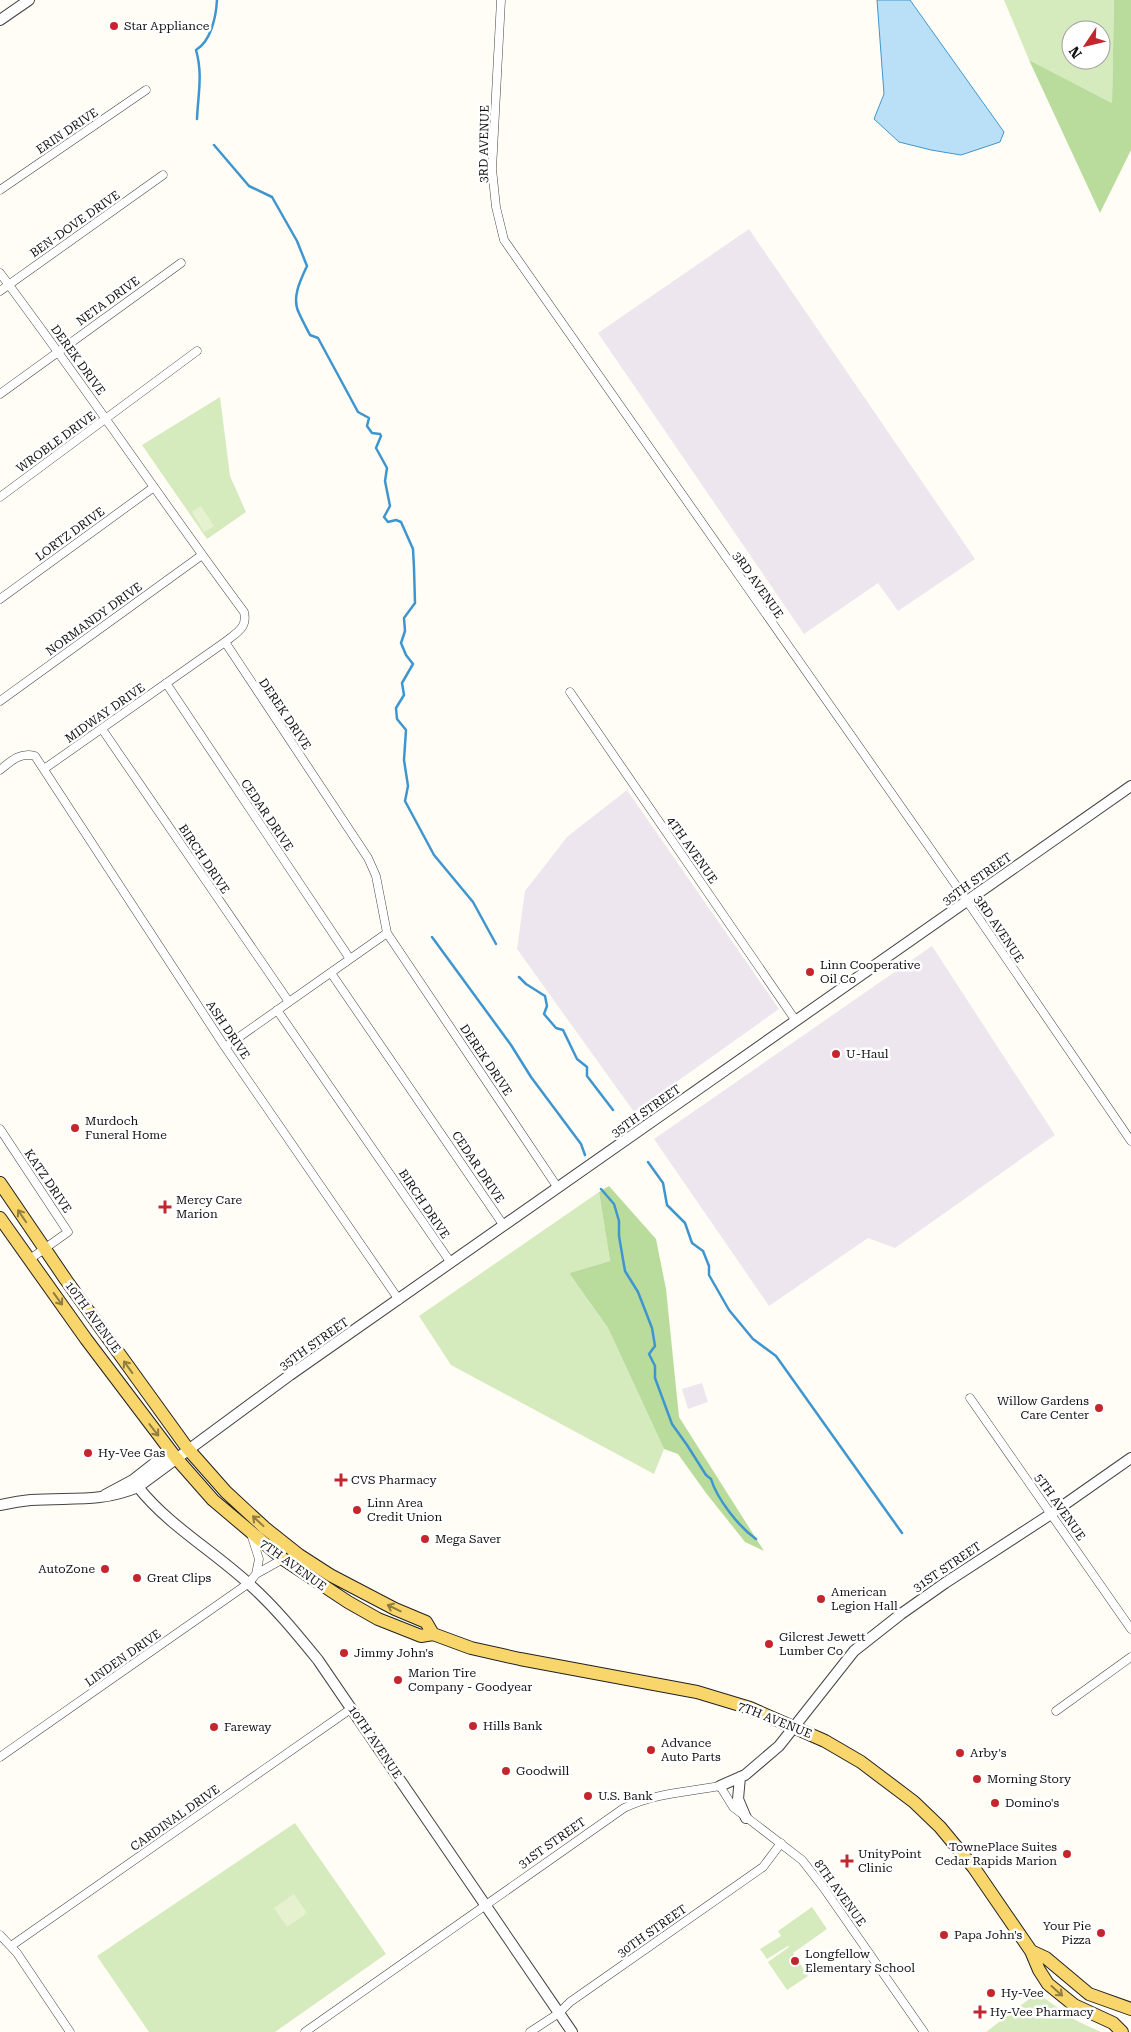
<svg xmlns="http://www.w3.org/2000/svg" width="1131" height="2032" viewBox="0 0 1131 2032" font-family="'Roboto Serif',serif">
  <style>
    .industrial { fill: #eee6ef }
    .green { fill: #d5ebbd; fill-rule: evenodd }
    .forest { fill: #b9dc9c }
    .pitch { fill: #e6f2cf }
    .water { fill: #b9e0f7; stroke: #3f96cf }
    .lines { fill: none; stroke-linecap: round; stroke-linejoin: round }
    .stream { stroke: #3f96cf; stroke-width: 2.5 }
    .minor-casing { stroke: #444; stroke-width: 9 }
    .tertiary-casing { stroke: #444; stroke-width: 12 }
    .primary-casing { stroke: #222; stroke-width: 14 }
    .minor { stroke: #fff; stroke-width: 8 }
    .tertiary { stroke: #fff; stroke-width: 10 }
    .primary { stroke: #f9d66b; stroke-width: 12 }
    .oneway { stroke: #917d42 }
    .poi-dot { fill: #c4262e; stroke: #fff; stroke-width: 2 }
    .labels { text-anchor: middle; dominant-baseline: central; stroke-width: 5; stroke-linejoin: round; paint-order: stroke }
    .poi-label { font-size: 12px; fill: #111; stroke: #fff; text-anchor: start }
    .street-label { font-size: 12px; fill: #111; stroke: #fff }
  </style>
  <rect width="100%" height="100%" fill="#fffdf5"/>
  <!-- industrial -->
  <path class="industrial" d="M749 229 975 559 898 611 878 583 804 634 598 333Z
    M627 790 779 1009 634 1112 517 949 525 891 567 837Z
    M932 946 1055 1135 895 1248 868 1238 769 1306 654 1139Z
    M702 1383 708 1402 688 1409 682 1389Z"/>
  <!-- green -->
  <path class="green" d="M1004 0H1114L1112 103 1029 60ZM1071 30H1101V60H1071Z
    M220 397 230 476 246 512 207 539 142 445Z
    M599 1192 610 1261 569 1273 608 1328 664 1449 654 1474 451 1365 419 1316Z
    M295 1823 386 1954 275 2032H149L97 1956Z
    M812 1907 827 1929 793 1953 808 1976 787 1990 768 1962 789 1947 788 1946 767 1959 760 1949 781 1936 778 1931Z
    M1037 1993 1075 2020 1101 2032H986Z"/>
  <!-- forest -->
  <path class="forest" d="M1114 0H1131V150L1100 213 1029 60 1112 103Z
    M609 1186 656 1239 666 1289 679 1417 764 1551 745 1542 706 1493 678 1454 664 1449 608 1328 569 1273 610 1261 599 1192Z"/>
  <!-- pitch -->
  <path class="pitch" d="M201 506 214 526 204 532 192 512Z
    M294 1894 307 1913 287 1927 274 1908Z"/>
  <!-- water -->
  <path class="water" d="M877 0H910L1004 132 1000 142 961 155 931 150 899 142 874 119 884 94Z"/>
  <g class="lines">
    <!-- stream -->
    <path class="stream" d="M197 119C198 95 203 74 196 50 211 41 216 17 217 0
      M214 145 249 186 272 197 297 241 307 266C301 279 291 298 299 313 302 320 306 327 310 335L318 338 358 412 369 418 367 426 372 433 380 434 381 436 376 448 387 468 385 481 390 506 384 517 388 522 396 520 401 522 413 549 414 568 415 603 404 618 405 631 401 643 406 655 413 664 402 683 404 695 396 708 397 719 406 730 404 760 408 786 405 801 434 855 473 902 496 944
      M432 937 511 1045 531 1077 581 1144 585 1155
      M519 977 526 984 545 996 547 1006 544 1014 556 1028 563 1030 577 1059 587 1067V1076L613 1110
      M648 1162 663 1183 667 1205 685 1223 692 1243 703 1251 709 1266V1275L729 1310 753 1339 776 1356 902 1533
      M601 1189 614 1204 619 1221V1236L625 1271 638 1292 652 1328 655 1346 649 1354 655 1366V1378L672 1424 687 1445 706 1475 711 1479C717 1499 739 1527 756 1539"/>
    <defs>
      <path id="minor" d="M501 0 492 169 496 207 504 240 967 901 1131 1141
        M0 190 146 90
        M0 273C84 385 161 500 244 612 248 628 236 633 225 642L44 769
        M0 291 163 175
        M0 394 181 263
        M0 497 197 351
        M0 599 154 487
        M225 642 368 858 376 876 387 933 558 1188
        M166 683 350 959
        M570 692 796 1021
        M0 701 202 555
        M102 729 289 1002
        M0 770C11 761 20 752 35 756L225 1047 399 1300
        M331 973 504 1226
        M277 1010 451 1263
        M225 1047 387 933
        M0 1129 68 1232 30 1259
        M970 1398 1131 1629
        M251 1534 259 1559 256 1574
        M1056 1711 1131 1657
        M0 1757 249 1583 256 1574 283 1559
        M0 1935 17 1953 70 2032
        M11 1946 352 1708
        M305 2032 624 1808C655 1793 687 1792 720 1786L733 1807 802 1860 823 1887 924 2032
        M530 2032 559 2013 570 2002 763 1867 781 1843"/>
      <path id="tertiary" d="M0 20 29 0
        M138 1487C168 1525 212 1550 248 1583 274 1606 296 1633 318 1660L572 2032
        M105 1495 133 1480 156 1462 175 1459
        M0 1505C10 1503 21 1501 31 1500 71 1497 99 1503 138 1487L290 1375 1131 786
        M740 1777 738 1799 746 1818
        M720 1786 745 1775 779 1746 854 1651 901 1614 945 1583 1051 1514 1131 1458"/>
      <path id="primary" d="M0 1183 66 1280 188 1449 226 1492 265 1528 299 1555 330 1575 395 1609 426 1622 433 1634
        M0 1218 86 1339 176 1458 213 1500 283 1559 348 1602 378 1619 421 1636 433 1634 471 1648 520 1659 697 1692 750 1708 825 1741 861 1762 914 1802 940 1827 974 1868 1031 1951 1039 1970 1048 1984 1074 2005 1113 2023 1122 2032
        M1031 1951 1046 1958 1089 1994 1131 2009"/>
    </defs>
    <!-- minor casing -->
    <use href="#minor" class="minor-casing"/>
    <!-- tertiary casing -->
    <use href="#tertiary" class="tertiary-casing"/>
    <!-- primary casing -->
    <use href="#primary" class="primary-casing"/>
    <!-- minor -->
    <use href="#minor" class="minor"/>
    <!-- tertiary -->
    <use href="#tertiary" class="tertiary"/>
    <!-- primary -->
    <use href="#primary" class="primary"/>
  </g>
  <!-- one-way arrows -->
  <defs><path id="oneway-shaft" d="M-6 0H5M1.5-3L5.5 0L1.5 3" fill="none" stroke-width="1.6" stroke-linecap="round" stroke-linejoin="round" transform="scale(1.25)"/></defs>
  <g class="oneway">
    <use href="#oneway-shaft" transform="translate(22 1216) rotate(-124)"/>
    <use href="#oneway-shaft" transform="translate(58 1299) rotate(54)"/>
    <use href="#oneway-shaft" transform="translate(128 1367) rotate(-126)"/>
    <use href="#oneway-shaft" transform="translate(154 1430) rotate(52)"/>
    <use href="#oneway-shaft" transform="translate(258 1521) rotate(-137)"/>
    <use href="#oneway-shaft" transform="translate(394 1608) rotate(-154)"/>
    <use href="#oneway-shaft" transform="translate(1057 1991) rotate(42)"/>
  </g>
  <!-- markers -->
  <g class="poi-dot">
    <circle cx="114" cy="26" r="5"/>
    <circle cx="810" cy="972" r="5"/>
    <circle cx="836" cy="1054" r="5"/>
    <circle cx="75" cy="1128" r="5"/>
    <path d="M162.5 1199.5h5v5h5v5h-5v5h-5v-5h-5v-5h5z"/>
    <circle cx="1099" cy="1408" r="5"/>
    <circle cx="88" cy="1453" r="5"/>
    <path d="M338.5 1472.5h5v5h5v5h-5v5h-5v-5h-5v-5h5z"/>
    <circle cx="357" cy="1510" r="5"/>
    <circle cx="425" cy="1539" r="5"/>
    <circle cx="105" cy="1569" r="5"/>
    <circle cx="137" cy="1578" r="5"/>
    <circle cx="821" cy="1599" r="5"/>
    <circle cx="769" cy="1644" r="5"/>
    <circle cx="344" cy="1653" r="5"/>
    <circle cx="398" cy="1680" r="5"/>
    <circle cx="473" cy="1726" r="5"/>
    <circle cx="214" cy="1727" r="5"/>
    <circle cx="651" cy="1750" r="5"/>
    <circle cx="960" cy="1753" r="5"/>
    <circle cx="506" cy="1771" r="5"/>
    <circle cx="977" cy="1779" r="5"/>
    <circle cx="588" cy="1796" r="5"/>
    <circle cx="995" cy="1803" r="5"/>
    <circle cx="1067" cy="1854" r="5"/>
    <path d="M844.5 1853.5h5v5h5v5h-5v5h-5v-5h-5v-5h5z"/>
    <circle cx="1101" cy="1933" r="5"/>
    <circle cx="944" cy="1935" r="5"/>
    <circle cx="795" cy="1961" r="5"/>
    <circle cx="991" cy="1993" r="5"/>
    <path d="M977.5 2004.5h5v5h5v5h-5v5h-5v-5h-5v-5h5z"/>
  </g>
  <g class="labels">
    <!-- poi labels -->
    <g class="poi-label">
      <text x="124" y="26">Star Appliance</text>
      <text x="820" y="965">Linn Cooperative<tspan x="820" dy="14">Oil Co</tspan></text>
      <text x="846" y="1054">U-Haul</text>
      <text x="85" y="1121">Murdoch<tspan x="85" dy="14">Funeral Home</tspan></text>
      <text x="176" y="1200">Mercy Care<tspan x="176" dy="14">Marion</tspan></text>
      <text x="1089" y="1401" text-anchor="end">Willow Gardens<tspan x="1089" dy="14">Care Center</tspan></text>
      <text x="98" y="1453">Hy-Vee Gas</text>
      <text x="351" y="1480">CVS Pharmacy</text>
      <text x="367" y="1503">Linn Area<tspan x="367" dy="14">Credit Union</tspan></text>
      <text x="435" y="1539">Mega Saver</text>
      <text x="95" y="1569" text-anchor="end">AutoZone</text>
      <text x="147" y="1578">Great Clips</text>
      <text x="831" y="1592">American<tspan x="831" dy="14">Legion Hall</tspan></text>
      <text x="779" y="1637">Gilcrest Jewett<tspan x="779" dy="14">Lumber Co</tspan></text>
      <text x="354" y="1653">Jimmy John's</text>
      <text x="408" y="1673">Marion Tire<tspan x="408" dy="14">Company - Goodyear</tspan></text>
      <text x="483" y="1726">Hills Bank</text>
      <text x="224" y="1727">Fareway</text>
      <text x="661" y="1743">Advance<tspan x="661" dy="14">Auto Parts</tspan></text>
      <text x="970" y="1753">Arby's</text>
      <text x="516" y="1771">Goodwill</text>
      <text x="987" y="1779">Morning Story</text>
      <text x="598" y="1796">U.S. Bank</text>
      <text x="1005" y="1803">Domino's</text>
      <text x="1057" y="1847" text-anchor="end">TownePlace Suites<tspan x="1057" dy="14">Cedar Rapids Marion</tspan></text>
      <text x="858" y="1854">UnityPoint<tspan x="858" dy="14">Clinic</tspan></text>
      <text x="1091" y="1926" text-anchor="end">Your Pie<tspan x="1091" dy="14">Pizza</tspan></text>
      <text x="954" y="1935">Papa John's</text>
      <text x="805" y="1954">Longfellow<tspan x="805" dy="14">Elementary School</tspan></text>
      <text x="1001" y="1993">Hy-Vee</text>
      <text x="990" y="2012">Hy-Vee Pharmacy</text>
    </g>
    <!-- street labels -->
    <g class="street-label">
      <text transform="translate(67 131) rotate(-34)">ERIN DRIVE</text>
      <text transform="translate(484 144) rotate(-89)">3RD AVENUE</text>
      <text transform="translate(75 224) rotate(-35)">BEN-DOVE DRIVE</text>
      <text transform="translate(108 301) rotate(-36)">NETA DRIVE</text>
      <text transform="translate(78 360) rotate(54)">DEREK DRIVE</text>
      <text transform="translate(56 442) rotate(-36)">WROBLE DRIVE</text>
      <text transform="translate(70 534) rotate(-36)">LORTZ DRIVE</text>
      <text transform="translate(758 585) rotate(55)">3RD AVENUE</text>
      <text transform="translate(94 619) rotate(-36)">NORMANDY DRIVE</text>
      <text transform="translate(105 713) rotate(-35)">MIDWAY DRIVE</text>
      <text transform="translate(285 714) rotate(56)">DEREK DRIVE</text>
      <text transform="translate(267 815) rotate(56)">CEDAR DRIVE</text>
      <text transform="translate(692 850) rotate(55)">4TH AVENUE</text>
      <text transform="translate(204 859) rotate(56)">BIRCH DRIVE</text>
      <text transform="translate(977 879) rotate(-35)">35TH STREET</text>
      <text transform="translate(999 929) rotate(56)">3RD AVENUE</text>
      <text transform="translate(228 1030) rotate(56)">ASH DRIVE</text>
      <text transform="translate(486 1060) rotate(56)">DEREK DRIVE</text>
      <text transform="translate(646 1111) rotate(-35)">35TH STREET</text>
      <text transform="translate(478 1167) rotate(56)">CEDAR DRIVE</text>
      <text transform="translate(48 1181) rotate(56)">KATZ DRIVE</text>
      <text transform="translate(424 1204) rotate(56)">BIRCH DRIVE</text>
      <text transform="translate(93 1317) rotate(54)">10TH AVENUE</text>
      <text transform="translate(314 1344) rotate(-35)">35TH STREET</text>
      <text transform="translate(1060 1507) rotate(55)">5TH AVENUE</text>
      <text transform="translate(293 1565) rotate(36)">7TH AVENUE</text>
      <text transform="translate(947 1567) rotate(-34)">31ST STREET</text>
      <text transform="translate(123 1658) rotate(-35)">LINDEN DRIVE</text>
      <text transform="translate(775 1720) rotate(22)">7TH AVENUE</text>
      <text transform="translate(375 1742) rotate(56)">10TH AVENUE</text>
      <text transform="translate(175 1818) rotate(-35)">CARDINAL DRIVE</text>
      <text transform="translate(552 1843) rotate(-35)">31ST STREET</text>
      <text transform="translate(840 1893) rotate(54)">8TH AVENUE</text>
      <text transform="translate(652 1931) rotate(-35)">30TH STREET</text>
    </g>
  </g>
  <!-- north arrow -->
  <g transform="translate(1086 45) rotate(235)"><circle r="24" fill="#ffffff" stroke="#a0a0a0"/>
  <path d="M0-4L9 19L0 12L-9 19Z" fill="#c4262e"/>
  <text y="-8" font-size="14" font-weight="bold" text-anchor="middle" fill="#111111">N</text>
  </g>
</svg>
